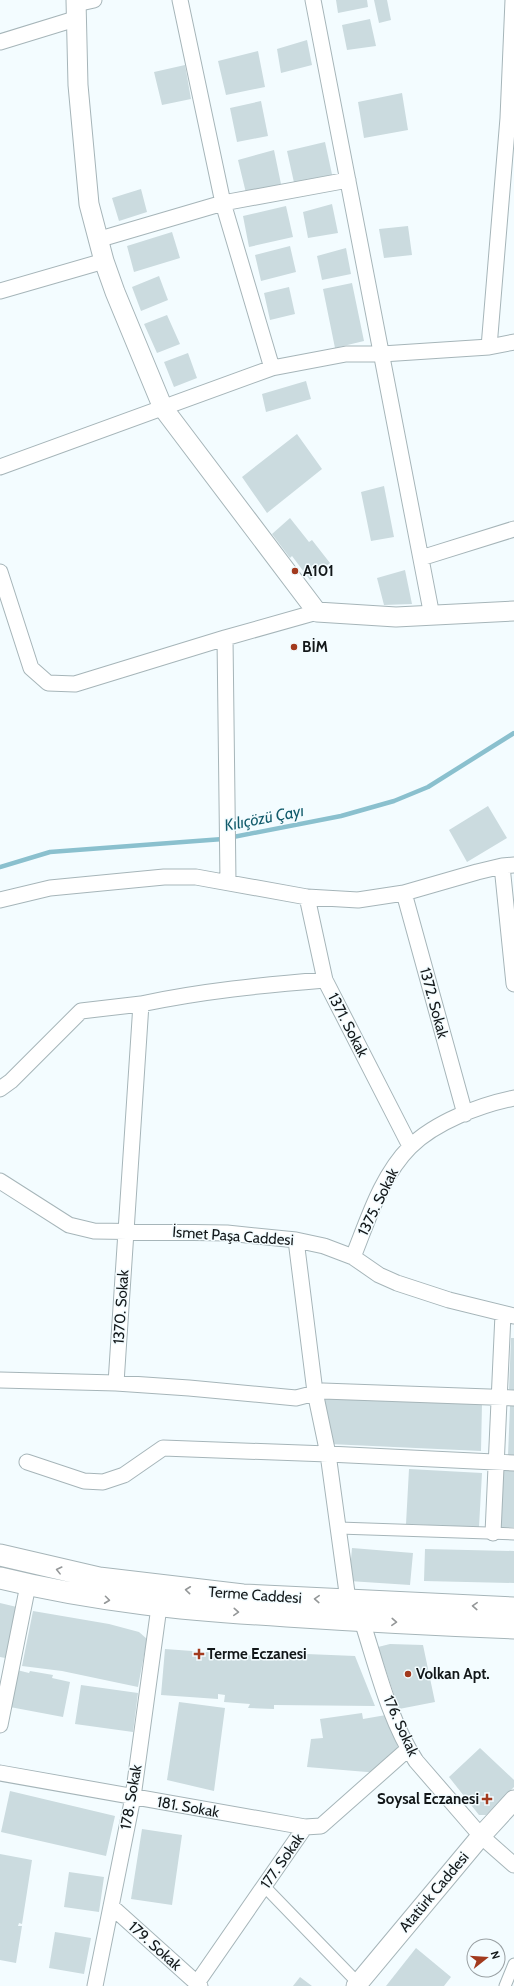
<svg xmlns="http://www.w3.org/2000/svg" width="514" height="1986" viewBox="0 0 514 1986" font-family="Cabin,sans-serif">
  <style>
    .lines { fill: none; stroke-linecap: round; stroke-linejoin: round }
    .stream { stroke: #8ac0ce; stroke-width: 4.5 }
    .building { fill: #cbdbdf }
    .pedestrian-casing { stroke: #a6b5b9; stroke-width: 13 }
    .minor-casing { stroke: #a6b5b9; stroke-width: 17 }
    .tertiary-casing { stroke: #a6b5b9; stroke-width: 21 }
    .secondary-casing { stroke: #a6b5b9; stroke-width: 23 }
    .pedestrian { stroke: #fff; stroke-width: 11 }
    .minor { stroke: #fff; stroke-width: 15 }
    .tertiary { stroke: #fff; stroke-width: 19 }
    .secondary { stroke: #fff; stroke-width: 21 }
    .oneway { stroke: #949798 }
    .poi-dot { fill: #a23a1e; stroke: #f3fcff; stroke-width: 1.5 }
    .labels { text-anchor: middle; dominant-baseline: central; stroke-width: 3; stroke-linejoin: round; paint-order: stroke }
    .poi-label { font-size: 15px; font-weight: bold; fill: #121719; stroke: #f3fcff; text-anchor: start }
    .street-label { font-size: 15px; fill: #121719; stroke: #f3fcff }
    .water-label { font-size: 16px; font-style: italic; fill: #125b6b; stroke: #f3fcff }
  </style>
  <rect width="100%" height="100%" fill="#f3fcff"/>
  <g class="lines">
    <!-- stream -->
    <path class="stream" d="M0 867 50 852 223 839 341 816 394 801 428 787 514 733"/>
  </g>
  <!-- building -->
  <path class="building" d="M336 0H367L368 7 338 13Z
    M374 0H387L391 20 379 23Z
    M370 19 376 46 347 50 342 25Z
    M307 40 312 65 281 73 277 49Z
    M258 51 265 87 226 95 218 61Z
    M185 65 191 99 162 105 154 72Z
    M402 93 408 130 364 138 358 102Z
    M261 101 268 136 237 142 230 108Z
    M325 142 333 179 295 187 287 151Z
    M274 150 281 184 246 193 238 160Z
    M141 189 147 212 119 221 112 198Z
    M332 204 338 233 308 238 303 212Z
    M286 206 293 237 249 247 243 216Z
    M408 226 412 255 384 258 379 229Z
    M172 232 180 258 134 272 127 246Z
    M290 246 296 272 261 281 255 255Z
    M346 248 351 274 322 280 317 256Z
    M159 276 168 300 141 311 132 287Z
    M352 283 364 341 335 348 323 289Z
    M289 287 295 314 270 320 264 293Z
    M167 315 180 344 157 353 144 324Z
    M188 353 197 378 174 387 164 362Z
    M306 381 311 399 266 412 262 394Z
    M297 434 322 469 267 513 242 477Z
    M384 486 394 537 371 541 361 492Z
    M290 518 309 542 312 540 330 563 310 580 292 556 290 558 272 534Z
    M405 570 412 604 384 605 377 578Z
    M488 806 507 838 467 862 449 830Z
    M511 1338H514V1390H509Z
    M320 1398 482 1403 481 1451 329 1444Z
    M510 1406H514V1455H508Z
    M409 1469 482 1473 479 1527 406 1524Z
    M502 1471H514V1527H498Z
    M352 1548 413 1553 410 1585 349 1581Z
    M425 1549 514 1551V1583L424 1581Z
    M0 1603 21 1608 11 1659 0 1657Z
    M33 1611 109 1624 139 1632 147 1639 138 1687 62 1671 22 1666Z
    M390 1644 423 1645 435 1702 399 1709 378 1647Z
    M165 1649 258 1656V1652L355 1656 375 1706 274 1705V1709L248 1708 250 1704 224 1702 225 1695 218 1694V1699L161 1695Z
    M17 1670 29 1673 30 1671 53 1675 52 1678 70 1682 63 1717 10 1707Z
    M81 1685 138 1693 133 1732 75 1724Z
    M179 1702 225 1708 214 1791 167 1780Z
    M362 1713 363 1719 386 1715 398 1746 396 1755 379 1773 307 1767 311 1739 323 1738 320 1719Z
    M480 1748 514 1780V1787L486 1815H479L449 1777Z
    M10 1791 115 1816 106 1856 1 1832Z
    M142 1829 182 1835 172 1905 131 1899Z
    M0 1854 32 1860 22 1924 19 1923 18 1926H22L16 1963 0 1960Z
    M69 1872 104 1877 99 1912 64 1907Z
    M55 1932 91 1938 84 1974 49 1968Z
    M416 1948 451 1977 444 1986H386Z
    M300 1977 312 1986H293Z"/>
  <g class="lines">
    <defs>
      <path id="pedestrian" d="M339 1528 514 1534
        M264 1886 358 1983
        M505 1986 514 1964"/>
      <path id="minor" d="M180 0 223 203 272 368
        M313 0 432 616
        M76 4 94 0
        M0 42 75 19
        M97 240 223 203 348 180
        M0 291 104 261
        M489 347 508 118 513 0
        M0 467 272 368 346 354H382L489 347 514 342
        M421 558 514 529
        M0 572 31 668 48 683 75 684 225 638 317 612
        M225 638 228 881
        M502 866 514 984
        M404 893 465 1114
        M307 897 325 980 410 1146
        M0 900 50 888 164 877H196L307 897 358 900 404 893 477 872 502 866 514 865
        M0 1089 11 1081 81 1011 141 1004
        M0 1181 69 1225 94 1231 227 1233 296 1240 324 1246 353 1257 379 1275 397 1283 449 1300 514 1316
        M296 1240 315 1392 328 1454 348 1600
        M353 1257C368 1220 381 1176 410 1147 435 1122 480 1105 514 1098
        M0 1380 116 1383 189 1388 296 1398 323 1391 514 1398
        M116 1383 141 1004C202 991 263 985 325 980
        M27 1462 84 1481 103 1482 124 1475 163 1448 328 1454 514 1463
        M493 1533 503 1314
        M362 1621C377 1667 389 1720 416 1761L481 1836 514 1865
        M0 1725 28 1585
        M0 1773 305 1827
        M111 1906 200 1986
        M197 1983 305 1827 321 1826 408 1749
        M95 1986 133 1797 159 1607"/>
      <path id="tertiary" d="M76 0 78 85 89 204 104 261 115 292 163 408 317 612 396 617 514 611
        M356 1986 481 1836 514 1800"/>
      <path id="secondary" d="M0 1555 99 1578 243 1595 514 1608
        M0 1578C97 1602 189 1610 287 1616 363 1621 438 1625 514 1628"/>
    </defs>
    <!-- pedestrian casing -->
    <use href="#pedestrian" class="pedestrian-casing"/>
    <!-- minor casing -->
    <use href="#minor" class="minor-casing"/>
    <!-- tertiary casing -->
    <use href="#tertiary" class="tertiary-casing"/>
    <!-- secondary casing -->
    <use href="#secondary" class="secondary-casing"/>
    <!-- pedestrian -->
    <use href="#pedestrian" class="pedestrian"/>
    <!-- minor -->
    <use href="#minor" class="minor"/>
    <!-- tertiary -->
    <use href="#tertiary" class="tertiary"/>
    <!-- secondary -->
    <use href="#secondary" class="secondary"/>
  </g>
  <!-- one-way arrows -->
  <defs><path id="oneway-chevron" d="M-2-3.5L2.5 0L-2 3.5" fill="none" stroke-width="1.6" stroke-linecap="round" stroke-linejoin="round"/></defs>
  <g class="oneway">
    <use href="#oneway-chevron" transform="translate(59 1570) rotate(-166)"/>
    <use href="#oneway-chevron" transform="translate(188 1590) rotate(-174)"/>
    <use href="#oneway-chevron" transform="translate(317 1599) rotate(-177)"/>
    <use href="#oneway-chevron" transform="translate(107 1600) rotate(7)"/>
    <use href="#oneway-chevron" transform="translate(475 1606) rotate(-177)"/>
    <use href="#oneway-chevron" transform="translate(236 1612) rotate(4)"/>
    <use href="#oneway-chevron" transform="translate(394 1622) rotate(3)"/>
  </g>
  <!-- markers -->
  <g class="poi-dot">
    <circle cx="295" cy="571" r="4"/>
    <circle cx="294" cy="647" r="4"/>
    <path d="M197 1648h4v4h4v4h-4v4h-4v-4h-4v-4h4z"/>
    <circle cx="408" cy="1674" r="4"/>
    <path d="M485 1793h4v4h4v4h-4v4h-4v-4h-4v-4h4z"/>
  </g>
  <g class="labels">
    <!-- poi labels -->
    <g class="poi-label">
      <text x="303" y="571">A101</text>
      <text x="302" y="647">BİM</text>
      <text x="207" y="1654">Terme Eczanesi</text>
      <text x="416" y="1674">Volkan Apt.</text>
      <text x="479" y="1799" text-anchor="end">Soysal Eczanesi</text>
    </g>
    <!-- street labels -->
    <g class="street-label">
      <text transform="translate(434 1003) rotate(75)">1372. Sokak</text>
      <text transform="translate(348 1025) rotate(63)">1371. Sokak</text>
      <text transform="translate(378 1202) rotate(-64)">1375. Sokak</text>
      <text transform="translate(233 1236) rotate(4)">İsmet Paşa Caddesi</text>
      <text transform="translate(121 1307) rotate(-86)">1370. Sokak</text>
      <text transform="translate(255 1595) rotate(4)">Terme Caddesi</text>
      <text transform="translate(401 1726) rotate(66)">176. Sokak</text>
      <text transform="translate(131 1797) rotate(-80)">178. Sokak</text>
      <text transform="translate(188 1807) rotate(10)">181. Sokak</text>
      <text transform="translate(282 1861) rotate(-55)">177. Sokak</text>
      <text transform="translate(434 1892) rotate(-50)">Atatürk Caddesi</text>
      <text transform="translate(155 1946) rotate(42)">179. Sokak</text>
    </g>
    <!-- water labels -->
    <g class="water-label">
      <text transform="translate(264 818) rotate(-11)">Kılıçözü Çayı</text>
    </g>
  </g>
  <!-- north arrow -->
  <g transform="translate(486 1958) rotate(73)"><circle r="19" fill="#f3fcff" stroke="#99a0a3"/>
  <path d="M0-3L7 15L0 10L-7 15Z" fill="#a23a1e"/>
  <text y="-6" font-size="11" font-weight="bold" text-anchor="middle" fill="#121719">N</text>
  </g>
</svg>
